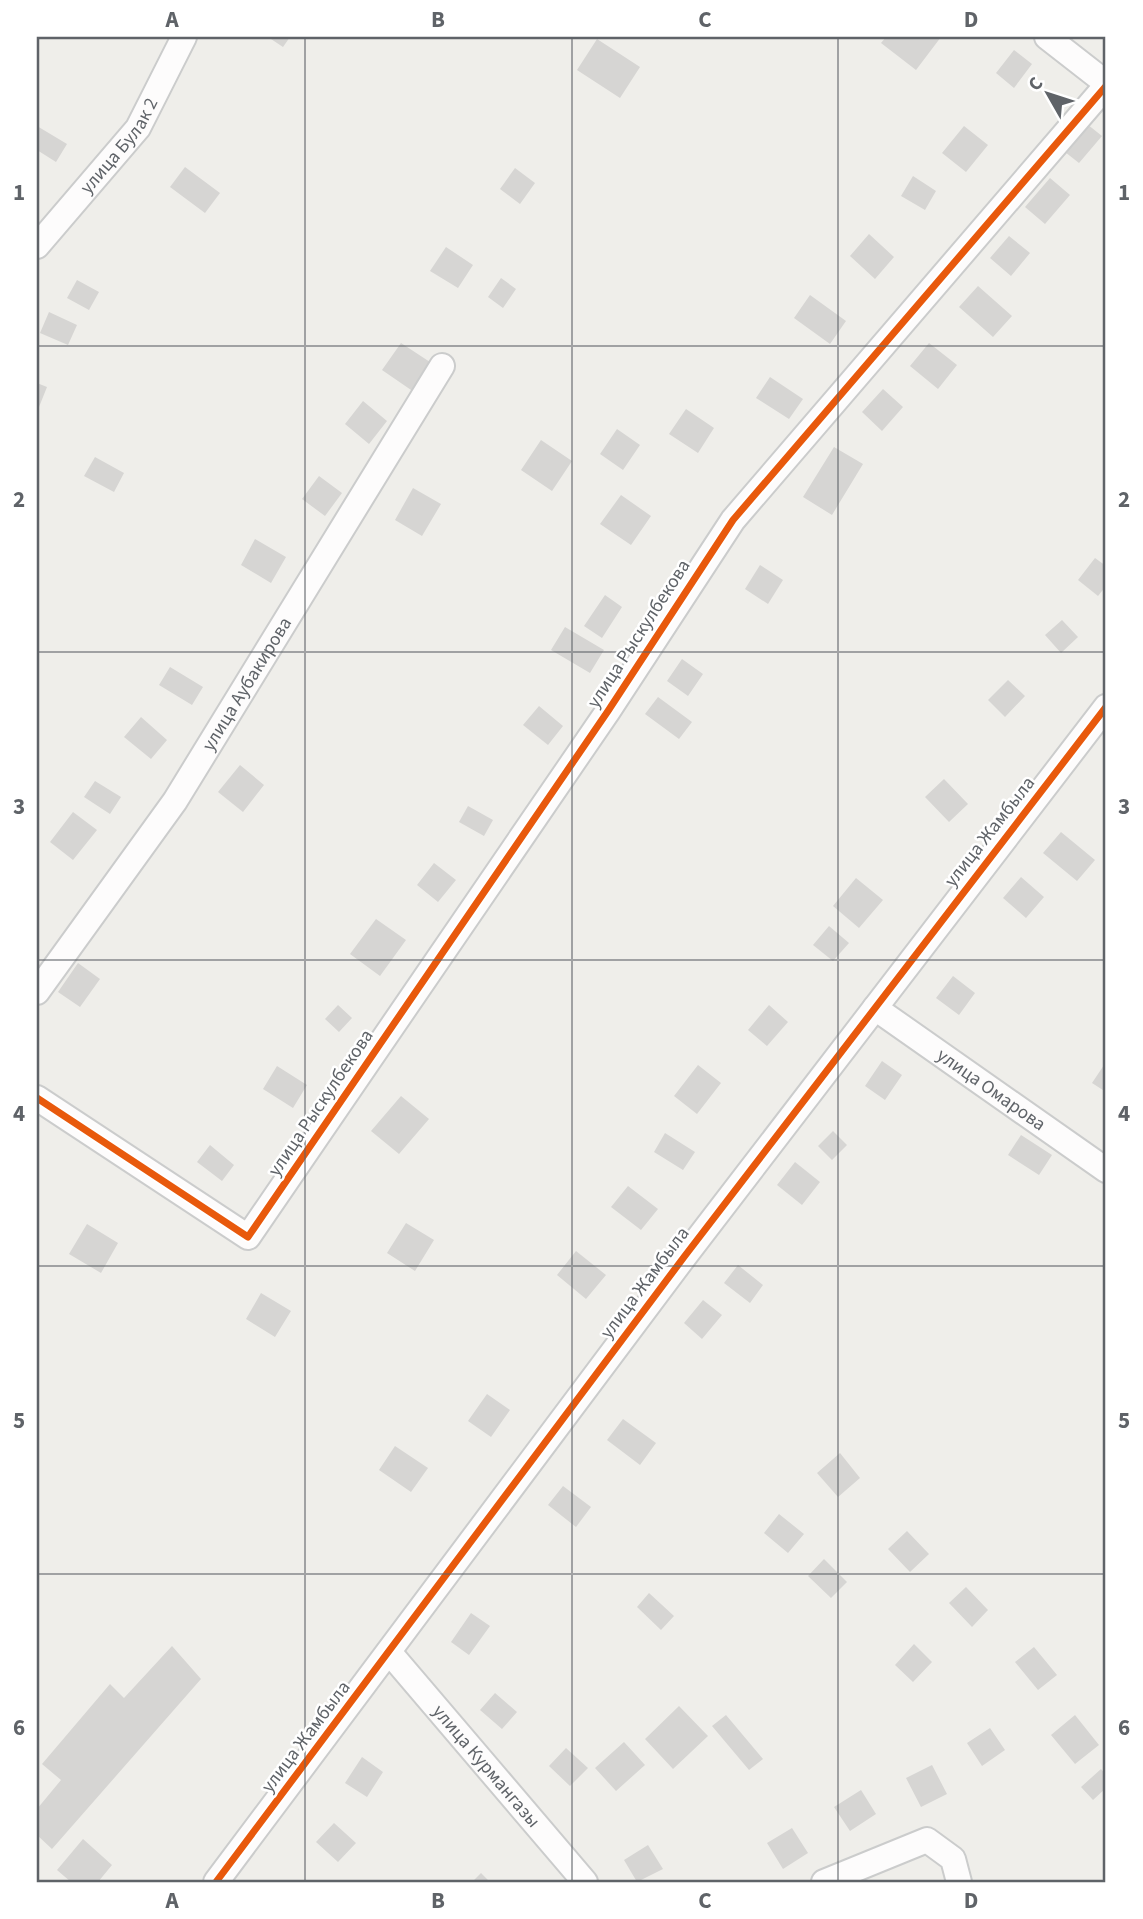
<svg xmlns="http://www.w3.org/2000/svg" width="1143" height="1919" viewBox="0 0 1143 1919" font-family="'Source Sans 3',sans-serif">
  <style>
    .building { fill: #d6d5d3 }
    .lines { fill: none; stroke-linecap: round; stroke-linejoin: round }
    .minor-casing { stroke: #cbcccc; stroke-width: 28 }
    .minor { stroke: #fdfcfc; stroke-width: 24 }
    .cycleway-casing { stroke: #fff; stroke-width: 11 }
    .cycleway { stroke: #e8590c; stroke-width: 7 }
    .grid { fill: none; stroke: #5f6368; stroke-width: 2; stroke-opacity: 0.55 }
    .labels { text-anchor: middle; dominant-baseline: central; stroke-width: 5; stroke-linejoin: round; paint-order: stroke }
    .street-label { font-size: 19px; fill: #5f6368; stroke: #fff }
    .neatline { fill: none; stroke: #5f6368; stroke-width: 2.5 }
    .grid-label { font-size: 23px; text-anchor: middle; font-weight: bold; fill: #5f6368 }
  </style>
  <rect width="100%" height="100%" fill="#efeeea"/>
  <!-- building -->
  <path class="building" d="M268 37H290L283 47Z
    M886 37H941L916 70 881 43Z
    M597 39 640 67 620 98 577 70Z
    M1014 50 1032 64 1014 88 996 73Z
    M1087 124 1102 136 1079 163 1065 152Z
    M37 126 67 144 56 162 37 150Z
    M964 126 988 145 966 172 942 153Z
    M185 167 220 193 205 213 170 187Z
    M515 168 535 183 520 204 500 189Z
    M913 176 936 191 925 210 901 196Z
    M1050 178 1070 195 1045 224 1025 207Z
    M869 234 894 257 875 279 850 256Z
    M1009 236 1030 253 1011 276 990 258Z
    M446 247 473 265 458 288 430 271Z
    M501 278 516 289 503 308 488 297Z
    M77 280 99 292 89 310 67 298Z
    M978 286 1012 316 993 337 959 307Z
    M810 295 846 321 830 344 794 318Z
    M49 312 77 325 68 345 40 333Z
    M401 343 433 364 414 392 382 370Z
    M929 343 957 365 938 389 910 366Z
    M770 377 803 399 789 419 756 398Z
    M37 383 47 387 39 407 37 406Z
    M883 389 903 407 882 431 862 412Z
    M363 401 387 421 369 444 345 424Z
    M686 409 714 428 698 453 669 434Z
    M617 429 640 445 623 470 600 454Z
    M541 440 572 461 552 491 521 470Z
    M834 447 863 464 832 515 803 497Z
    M95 457 124 473 114 492 84 476Z
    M319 476 342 493 325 516 302 499Z
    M413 488 441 504 422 536 395 520Z
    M621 495 651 516 631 545 600 524Z
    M255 539 286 557 271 583 241 565Z
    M1095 558 1106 566V586L1098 596 1078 580Z
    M760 565 783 580 768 604 745 589Z
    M605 595 622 607 602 638 584 626Z
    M1062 620 1078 637 1061 653 1045 635Z
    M565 627 604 650 590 673 551 650Z
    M682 659 703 674 688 696 667 681Z
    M170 667 203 687 192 705 159 685Z
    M1008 680 1025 696 1005 717 988 700Z
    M658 697 692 722 679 739 645 714Z
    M539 706 563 726 548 745 523 725Z
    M141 717 167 740 151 759 124 737Z
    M240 765 264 785 243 812 218 792Z
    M944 779 968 804 949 822 925 797Z
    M95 781 121 797 110 814 84 797Z
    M468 806 493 820 484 836 459 822Z
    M73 812 97 830 73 860 50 842Z
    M1061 832 1095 860 1077 881 1043 853Z
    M434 863 456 880 438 902 417 885Z
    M1021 877 1044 897 1026 918 1003 898Z
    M856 878 883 900 859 928 833 906Z
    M376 919 406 940 380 976 350 954Z
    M829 926 849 943 833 961 813 945Z
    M78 963 100 979 80 1007 58 992Z
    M953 976 975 993 959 1015 936 998Z
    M338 1005 352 1018 339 1032 325 1019Z
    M769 1005 788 1022 767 1046 748 1030Z
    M882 1061 902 1075 885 1100 865 1086Z
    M1106 1062V1092L1092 1083Z
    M698 1065 721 1083 697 1114 674 1096Z
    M277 1066 307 1085 293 1108 263 1089Z
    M401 1096 429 1119 399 1154 371 1131Z
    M833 1131 847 1145 832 1160 818 1146Z
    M665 1133 695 1152 683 1170 654 1152Z
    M1021 1135 1052 1155 1039 1175 1008 1155Z
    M210 1145 234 1165 222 1181 197 1162Z
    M795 1162 820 1182 802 1205 777 1185Z
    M628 1186 658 1209 641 1230 611 1207Z
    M406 1223 434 1240 415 1271 387 1253Z
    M87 1224 118 1243 101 1273 69 1254Z
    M576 1251 606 1275 586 1299 557 1275Z
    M738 1265 763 1285 750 1303 724 1283Z
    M261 1293 291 1311 275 1337 246 1319Z
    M703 1300 722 1315 702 1339 684 1323Z
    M487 1394 510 1410 491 1437 468 1421Z
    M623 1419 656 1443 640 1465 607 1440Z
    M395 1446 428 1468 411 1492 379 1470Z
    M840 1453 860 1478 838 1497 817 1473Z
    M563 1486 591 1507 576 1527 548 1505Z
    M779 1514 804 1534 788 1553 764 1533Z
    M907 1531 929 1554 910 1572 888 1549Z
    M824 1559 847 1582 831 1598 808 1576Z
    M966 1587 988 1610 972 1627 949 1603Z
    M649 1593 674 1616 661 1630 637 1607Z
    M471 1613 490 1626 469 1655 451 1642Z
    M914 1644 932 1662 913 1682 895 1665Z
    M172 1646 201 1679 52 1849 37 1835V1809L61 1780 42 1764 110 1684 124 1698Z
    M1034 1647 1057 1675 1038 1690 1015 1662Z
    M495 1693 517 1712 502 1729 480 1710Z
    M679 1706 708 1736 673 1769 645 1739Z
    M726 1715 763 1759 749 1770 712 1726Z
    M1075 1715 1099 1745 1075 1764 1051 1735Z
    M990 1728 1005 1750 982 1766 967 1743Z
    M624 1742 645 1765 616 1791 595 1768Z
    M566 1748 588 1768 570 1786 549 1766Z
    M362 1757 383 1772 367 1797 345 1783Z
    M932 1765 947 1794 921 1807 906 1778Z
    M1101 1769 1106 1775V1788L1093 1800 1081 1787Z
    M861 1790 876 1814 850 1831 834 1807Z
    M334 1823 356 1843 338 1862 316 1842Z
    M792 1828 808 1853 783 1869 767 1843Z
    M83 1839 112 1865 98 1882H71L57 1870Z
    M648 1845 663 1869 637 1882 624 1860Z
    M481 1873 490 1882H472Z"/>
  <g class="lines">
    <defs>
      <g id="minor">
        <path d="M1047 37 1106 83"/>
        <path id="s1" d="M37 246 138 128 184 37"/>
        <path id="s2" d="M37 992 175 801 442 366"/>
        <path id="s3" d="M875 1008 1106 1170"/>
        <path d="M37 1098 248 1237 608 711 733 520 1106 86"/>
        <path id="s4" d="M389 1652 585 1882"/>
        <path d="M216 1882 684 1257 1106 707"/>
        <path d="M824 1882 927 1840 953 1859 959 1882"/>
      </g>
    </defs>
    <!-- minor casing -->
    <use href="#minor" class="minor-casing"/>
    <!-- minor -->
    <use href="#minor" class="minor"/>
    <defs>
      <path id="cycleway" d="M37 1098 248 1237 608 711 733 520 1106 86
        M216 1882 684 1257 1106 707"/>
    </defs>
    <!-- cycleway casing -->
    <use href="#cycleway" class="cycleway-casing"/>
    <!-- cycleway -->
    <use href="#cycleway" class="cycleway"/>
  </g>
  <!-- grid -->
  <path class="grid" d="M305 37V1882M572 37V1882M838 37V1882M37 346H1106M37 652H1106M37 960H1106M37 1266H1106M37 1574H1106"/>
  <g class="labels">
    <!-- street labels -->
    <g class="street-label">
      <text stroke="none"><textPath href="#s1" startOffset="130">улица Булак 2</textPath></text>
      <text transform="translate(639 634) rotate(-57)">улица Рыскулбекова</text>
      <text stroke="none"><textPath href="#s2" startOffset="373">улица Аубакирова</textPath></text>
      <text transform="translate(990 832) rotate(-52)">улица Жамбыла</text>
      <text stroke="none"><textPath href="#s3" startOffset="142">улица Омарова</textPath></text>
      <text transform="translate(321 1103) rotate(-56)">улица Рыскулбекова</text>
      <text transform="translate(645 1283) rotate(-53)">улица Жамбыла</text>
      <text transform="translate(306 1737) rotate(-53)">улица Жамбыла</text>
      <text stroke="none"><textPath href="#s4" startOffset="150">улица Курмангазы</textPath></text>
    </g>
  </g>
  <!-- border -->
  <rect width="1143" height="1919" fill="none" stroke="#ffffff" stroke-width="77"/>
  <!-- north arrow -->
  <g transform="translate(1048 94) rotate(309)" stroke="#ffffff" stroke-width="5" paint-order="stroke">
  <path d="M0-5L12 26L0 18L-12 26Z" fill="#5f6368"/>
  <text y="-10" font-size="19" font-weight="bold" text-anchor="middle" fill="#5f6368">С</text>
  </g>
  <rect x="38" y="38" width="1066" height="1843" class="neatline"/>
  <g class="grid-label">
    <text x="172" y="27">A</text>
    <text x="438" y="27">B</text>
    <text x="705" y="27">C</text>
    <text x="971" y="27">D</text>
    <text x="19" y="200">1</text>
    <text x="1124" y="200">1</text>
    <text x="19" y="507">2</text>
    <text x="1124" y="507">2</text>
    <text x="19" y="814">3</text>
    <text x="1124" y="814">3</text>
    <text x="19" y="1121">4</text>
    <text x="1124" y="1121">4</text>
    <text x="19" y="1428">5</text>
    <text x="1124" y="1428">5</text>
    <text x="19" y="1735">6</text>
    <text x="1124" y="1735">6</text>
    <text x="172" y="1908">A</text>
    <text x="438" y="1908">B</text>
    <text x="705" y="1908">C</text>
    <text x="971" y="1908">D</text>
  </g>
</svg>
